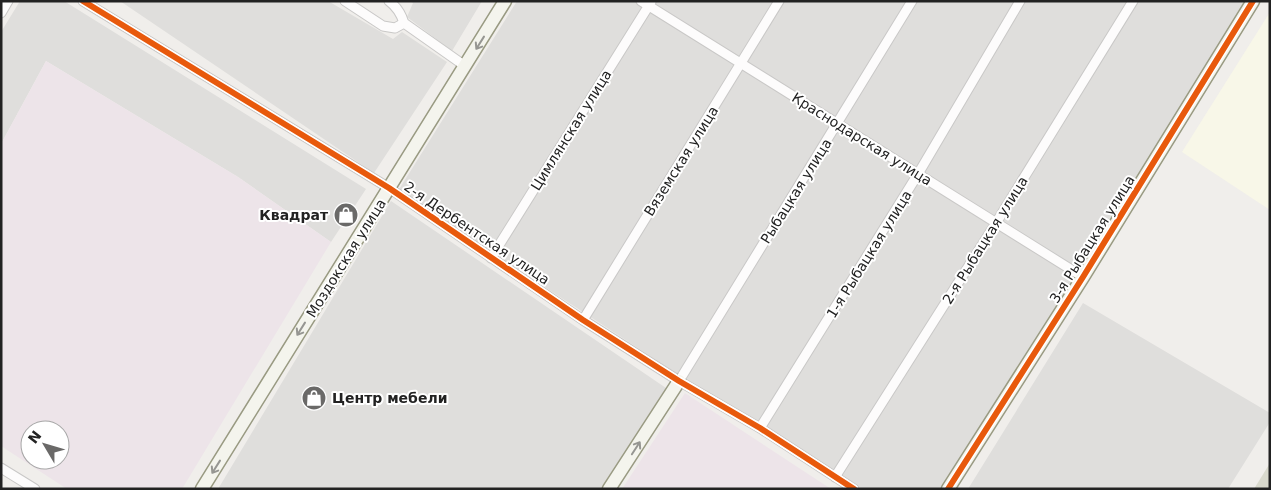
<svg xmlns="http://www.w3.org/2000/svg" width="1271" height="490" viewBox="0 0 1271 490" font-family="'DejaVu Sans',sans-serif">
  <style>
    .residential { fill: #dfdedc }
    .industrial { fill: #ede4e9; fill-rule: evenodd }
    .education { fill: #f8f7e8 }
    .construction { fill: #d9d9cd }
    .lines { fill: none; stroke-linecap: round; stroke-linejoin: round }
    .street-casing { stroke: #c9c8c7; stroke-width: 11 }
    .secondary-casing { stroke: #999a82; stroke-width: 15 }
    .street { stroke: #fdfcfc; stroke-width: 9 }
    .secondary { stroke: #f4f4ed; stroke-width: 12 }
    .cycleway-casing { stroke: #fff; stroke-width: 9 }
    .cycleway { stroke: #e8590c; stroke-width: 6 }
    .oneway { stroke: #969692 }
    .labels { text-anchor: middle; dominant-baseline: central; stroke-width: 4; stroke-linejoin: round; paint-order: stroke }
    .street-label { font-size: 14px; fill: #222; stroke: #fff }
    .poi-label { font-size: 14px; font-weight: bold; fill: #222; stroke: #fff; text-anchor: end }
  </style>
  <rect width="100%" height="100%" fill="#f0eeeb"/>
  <!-- residential -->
  <path class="residential" d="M20 1H64L366 189 331 242 238 177 46 61 1 144V32Z
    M120 1H328L393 39 402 32 447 62 374 173Z
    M410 1H482L452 51 407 17 413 3Z
    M517 1H1247L942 489H862L676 373 398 191Z
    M391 201 666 388 601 489H218Z
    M1083 303 1270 413V422L1228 489H968Z"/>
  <!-- industrial -->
  <path class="industrial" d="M46 61 238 177 331 242 182 489H67L1 446V144ZM30 430H60V460H30Z
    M685 393 831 489H622Z"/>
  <!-- education -->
  <path class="education" d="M1270 12V210L1182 152Z"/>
  <!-- construction -->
  <path class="construction" d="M1270 463V489H1254Z"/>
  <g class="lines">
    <defs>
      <path id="street" d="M83 1 389 188 583 320 679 381 760 428 854 489
        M345 1 383 26 395 28 404 23 465 66
        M389 1C397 7 401 13 404 23
        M641 1 1083 277
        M1 13 8 1
        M491 258 651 2
        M583 320 779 1
        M679 381 912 1
        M760 428 918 174 1020 1
        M1 468 35 489
        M835 477 996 223 1133 1"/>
      <path id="secondary" d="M202 489 505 1
        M609 489 679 381
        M948 489 1083 277 1253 1"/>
    </defs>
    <!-- street casing -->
    <use href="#street" class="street-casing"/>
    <!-- secondary casing -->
    <use href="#secondary" class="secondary-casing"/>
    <!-- street -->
    <use href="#street" class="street"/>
    <!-- secondary -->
    <use href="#secondary" class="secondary"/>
    <defs>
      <path id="cycleway" d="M83 1 389 188 583 320 679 381 760 428 854 489
        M948 489 1083 277 1253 1"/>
    </defs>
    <!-- cycleway casing -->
    <use href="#cycleway" class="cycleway-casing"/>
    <!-- cycleway -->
    <use href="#cycleway" class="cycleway"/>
  </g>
  <!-- one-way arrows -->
  <defs><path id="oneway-shaft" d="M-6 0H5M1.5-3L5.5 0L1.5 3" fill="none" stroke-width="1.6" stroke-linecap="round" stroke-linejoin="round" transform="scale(1.25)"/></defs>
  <g class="oneway">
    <use href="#oneway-shaft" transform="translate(480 43) rotate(122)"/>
    <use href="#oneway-shaft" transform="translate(301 329) rotate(122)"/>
    <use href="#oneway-shaft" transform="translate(636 448) rotate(-57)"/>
    <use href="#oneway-shaft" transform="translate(216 467) rotate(122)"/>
  </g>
  <!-- icons -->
  <defs>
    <symbol id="shop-disc" viewBox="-11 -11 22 22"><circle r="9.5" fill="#6a6968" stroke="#fff"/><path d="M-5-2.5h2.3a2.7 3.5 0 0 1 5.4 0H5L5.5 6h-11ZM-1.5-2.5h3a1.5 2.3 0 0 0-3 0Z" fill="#fff"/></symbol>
  </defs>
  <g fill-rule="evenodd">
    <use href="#shop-disc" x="332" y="201" width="28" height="28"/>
    <use href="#shop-disc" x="300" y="384" width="28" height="28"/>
  </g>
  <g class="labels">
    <!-- street labels -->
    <g class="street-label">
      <text transform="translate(571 130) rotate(-58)">Цимлянская улица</text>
      <text transform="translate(862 139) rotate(32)">Краснодарская улица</text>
      <text transform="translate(681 161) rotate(-58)">Вяземская улица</text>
      <text transform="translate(796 191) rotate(-58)">Рыбацкая улица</text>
      <text transform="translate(477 233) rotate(34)">2-я Дербентская улица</text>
      <text transform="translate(1092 239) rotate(-58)">3-я Рыбацкая улица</text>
      <text transform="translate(985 240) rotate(-58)">2-я Рыбацкая улица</text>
      <text transform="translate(869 254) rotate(-58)">1-я Рыбацкая улица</text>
      <text transform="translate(346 258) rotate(-58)">Моздокская улица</text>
    </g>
    <!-- poi labels -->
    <g class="poi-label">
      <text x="328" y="215">Квадрат</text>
      <text x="332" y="398" text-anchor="start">Центр мебели</text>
    </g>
  </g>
  <!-- border -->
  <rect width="1271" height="490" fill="none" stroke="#222222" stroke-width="5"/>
  <!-- north arrow -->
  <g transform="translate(45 445) rotate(308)"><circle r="24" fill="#ffffff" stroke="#a7a7a7"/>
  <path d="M0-4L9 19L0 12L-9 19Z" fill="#6a6968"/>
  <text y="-8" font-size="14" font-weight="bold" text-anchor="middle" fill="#222222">N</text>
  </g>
</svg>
